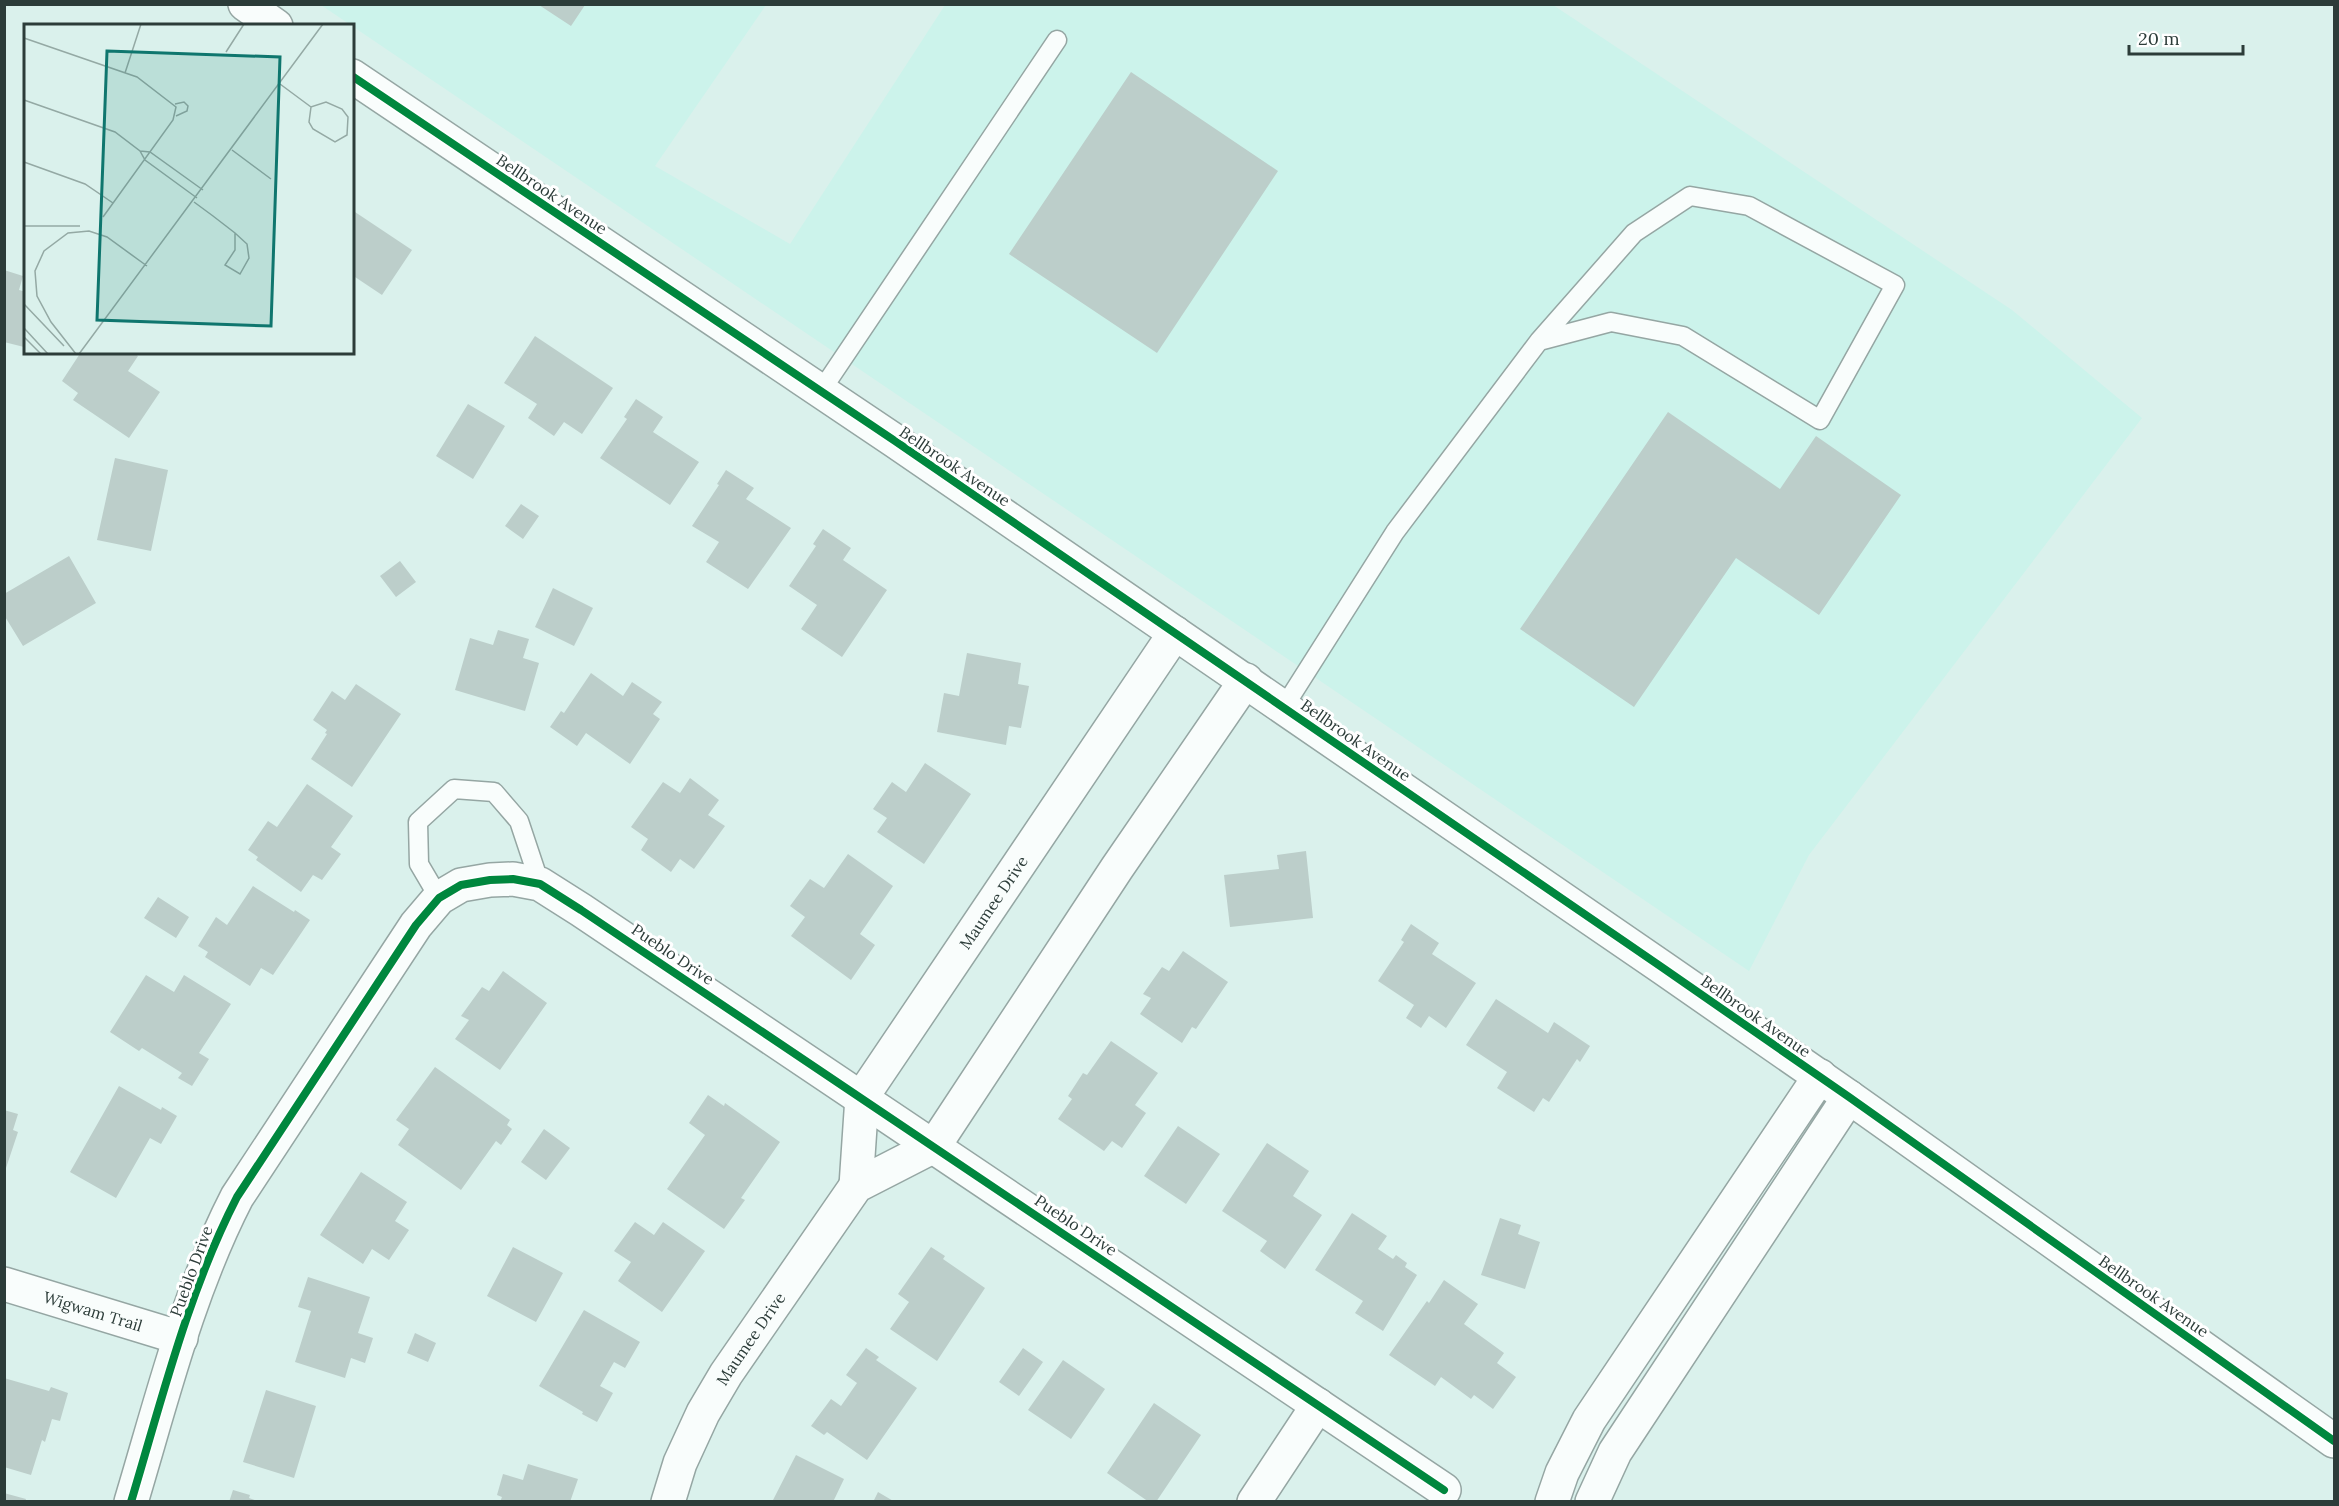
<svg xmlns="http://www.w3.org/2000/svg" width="2339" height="1506" viewBox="0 0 2339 1506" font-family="Lora,serif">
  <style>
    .built { fill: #ccf3eb }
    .building { fill: #bcceca }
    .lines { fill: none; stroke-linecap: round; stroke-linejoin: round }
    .service-casing { stroke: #95a6a3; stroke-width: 21 }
    .minor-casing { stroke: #95a6a3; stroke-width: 36 }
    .tertiary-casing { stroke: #95a6a3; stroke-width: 36 }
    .motorway-casing { stroke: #95a6a3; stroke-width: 36 }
    .service { stroke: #f9fdfc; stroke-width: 18 }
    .minor { stroke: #f9fdfc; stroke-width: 33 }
    .tertiary { stroke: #f9fdfc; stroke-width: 33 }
    .motorway { stroke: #f9fdfc; stroke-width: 33 }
    .cycleway-casing { stroke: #fff; stroke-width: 11 }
    .cycleway { stroke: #00873e; stroke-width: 8 }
    .labels { text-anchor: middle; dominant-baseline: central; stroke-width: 6; stroke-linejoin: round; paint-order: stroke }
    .street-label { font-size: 16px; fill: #2c3c39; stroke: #fff }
    .inset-road { fill: none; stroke: #94a9a4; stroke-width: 1.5 }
    .view { fill: #0f766e; fill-opacity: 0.15; stroke: #0f766e; stroke-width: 3 }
    .inset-edge { fill: none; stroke: #2c3c39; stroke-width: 3 }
  </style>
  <rect width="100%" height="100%" fill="#daf1ec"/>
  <!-- built -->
  <path class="built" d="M321 5H766L655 166 790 244 945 5H1553L2012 310 2142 418 1809 855 1749 971Z"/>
  <!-- building -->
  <path class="building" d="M539 5H585L571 26Z
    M1131 72 1278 171 1157 353 1009 254Z
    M352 210 412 250 382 295 352 275Z
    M4 270 23 276 19 290 26 292 24 347 4 342Z
    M535 336 613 388 582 434 564 422 554 436 528 418 537 404 504 383Z
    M81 352H133L138 356 128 371 160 392 129 438 73 400 78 393 62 381Z
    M636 399 663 417 653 432 699 462 670 505 600 458 627 419 624 417Z
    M468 404 505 426 473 479 436 456Z
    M1668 412 1780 489 1816 436 1901 495 1819 615 1736 558 1634 707 1520 629Z
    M115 458 168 470 151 551 97 540Z
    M726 470 754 488 746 499 791 528 748 589 706 562 719 542 692 526 719 485 717 484Z
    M521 504 539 516 523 539 505 526Z
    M823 529 851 548 843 560 887 590 842 657 801 629 817 605 789 586 816 546 813 544Z
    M69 556 96 603 23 646 4 615V594Z
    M400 561 416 582 396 597 380 576Z
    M553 588 593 608 574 646 535 627Z
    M498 630 529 639 523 658 539 663 525 711 455 690 470 638 493 645Z
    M967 653 1021 663 1018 684 1029 686 1021 728 1009 726 1006 745 937 732 944 693 959 696Z
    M591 673 623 696 632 682 662 702 653 714 660 719 630 764 586 733 577 746 550 727 561 711 564 713Z
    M356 684 401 714 352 787 311 759 327 734 325 733 327 730 313 720 332 691 345 700Z
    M925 763 971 794 924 864 877 832 887 818 873 809 892 782 906 792Z
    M690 778 719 800 708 815 725 826 694 869 680 859 671 872 641 850 648 839 631 827 663 782 680 793Z
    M307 784 353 816 331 847 341 854 322 880 313 875 301 892 256 860 258 857 248 850 268 821 277 827Z
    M1306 851 1313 918 1230 927 1224 875 1279 869 1277 855Z
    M848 854 893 886 860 934 875 945 851 980 791 936 805 917 790 906 810 879 824 888Z
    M253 886 294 912 295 910 310 920 273 975 261 968 250 986 205 957 208 952 198 946 216 917 227 925Z
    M158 897 189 917 176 938 144 918Z
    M1411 924 1439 943 1432 954 1476 983 1446 1028 1429 1016 1421 1028 1406 1018 1414 1005 1378 981 1404 942 1401 940Z
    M1183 951 1228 982 1196 1029 1192 1027 1182 1043 1140 1014 1151 998 1143 994 1162 967 1169 971Z
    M503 971 547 1003 500 1070 455 1039 469 1020 461 1016 482 987 489 991Z
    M146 975 174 992 184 975 231 1004 199 1053 209 1059 192 1086 178 1078 182 1073 142 1048 139 1051 110 1032Z
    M1496 999 1548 1033 1554 1022 1590 1046 1580 1062 1577 1059 1549 1102 1543 1098 1534 1112 1497 1088 1507 1072 1466 1045Z
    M1111 1041 1158 1073 1135 1105 1146 1113 1122 1148 1112 1141 1104 1151 1058 1119 1072 1099 1068 1096 1083 1073 1087 1075Z
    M435 1067 510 1120 507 1125 512 1129 501 1145 496 1141 461 1190 398 1145 409 1129 396 1120Z
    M119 1086 161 1110 162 1107 177 1116 161 1144 150 1138 116 1198 70 1172Z
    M708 1095 724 1106 725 1103 780 1142 741 1198 745 1200 724 1229 667 1189 705 1135 689 1123Z
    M4 1110 18 1114 13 1130 18 1132 5 1171Z
    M1178 1126 1220 1154 1186 1204 1144 1176Z
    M544 1129 570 1148 546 1180 521 1162Z
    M1267 1143 1309 1171 1293 1196 1322 1215 1285 1269 1260 1251 1267 1241 1222 1211Z
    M361 1172 407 1202 395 1221 409 1230 389 1260 372 1249 363 1264 320 1235Z
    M1352 1213 1387 1236 1378 1249 1393 1259 1396 1255 1407 1263 1405 1267 1417 1275 1383 1331 1355 1313 1363 1301 1315 1270Z
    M1500 1218 1521 1225 1518 1234 1540 1242 1525 1289 1481 1275Z
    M635 1222 654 1235 663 1222 705 1251 662 1312 618 1281 631 1262 614 1251Z
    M513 1247 563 1273 536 1322 487 1296Z
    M931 1247 945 1256 943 1259 985 1288 937 1361 890 1329 909 1302 898 1294Z
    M308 1277 370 1297 358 1333 373 1338 365 1363 351 1358 345 1378 295 1362 311 1311 298 1307Z
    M1444 1280 1478 1304 1464 1324 1504 1353 1497 1363 1516 1377 1493 1409 1474 1395 1471 1399 1441 1377 1435 1386 1389 1355 1427 1301 1429 1303Z
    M584 1310 640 1342 625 1368 614 1362 600 1386 613 1393 597 1422 582 1414 583 1412 539 1386Z
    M415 1333 436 1343 428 1362 407 1353Z
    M866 1348 879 1357 876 1360 917 1388 867 1460 827 1432 824 1435 811 1426 831 1399 841 1406 857 1383 846 1375Z
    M1023 1348 1043 1362 1019 1396 999 1382Z
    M1063 1360 1105 1389 1071 1439 1028 1410Z
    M4 1378 49 1391 51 1387 68 1393 60 1421 52 1419 45 1442 42 1440 31 1475 4 1467Z
    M266 1390 316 1406 294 1478 243 1462Z
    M1154 1403 1201 1435 1156 1502H1149L1107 1473Z
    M796 1455 844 1479 833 1502H772Z
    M528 1464 578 1479 570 1502H500L502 1497 497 1495 503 1474 523 1480Z
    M233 1490 250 1495 249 1498 260 1502H229Z
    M878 1492 895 1502H873Z
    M4 1493 26 1499 25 1502H4Z"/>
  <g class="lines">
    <defs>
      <path id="service" d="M821 391 1057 40
        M1284 707 1395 532 1539 341 1634 233 1690 196 1749 206 1895 285 1820 420 1683 336 1611 322 1539 341
        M439 898 419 864 418 822 454 789 494 792 519 821 540 884"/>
      <g id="minor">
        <path id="s1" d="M856 1186 862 1097 1175 633"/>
        <path id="s2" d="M4 1284 181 1338"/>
        <path d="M131 1502C162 1399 188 1292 237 1197L416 925 439 898 461 885 490 880 513 879 540 884 581 910 1444 1490"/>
        <path id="s3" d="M668 1502 680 1463 703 1413 726 1374 856 1186 934 1146 1117 868 1246 680"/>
        <path d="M1254 1502 1318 1405"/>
      </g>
      <path id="tertiary" d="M245 4 276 26
        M352 76 895 441 1663 968 1849 1097 2334 1441"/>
      <path id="motorway" d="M1552 1502 1562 1473 1589 1420 1820 1076
        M1592 1502 1615 1452 1849 1097"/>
    </defs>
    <!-- service casing -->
    <use href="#service" class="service-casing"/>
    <!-- minor casing -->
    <use href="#minor" class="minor-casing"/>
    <!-- tertiary casing -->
    <use href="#tertiary" class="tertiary-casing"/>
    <!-- motorway casing -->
    <use href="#motorway" class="motorway-casing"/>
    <!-- service -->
    <use href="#service" class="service"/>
    <!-- minor -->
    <use href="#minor" class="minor"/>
    <!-- tertiary -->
    <use href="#tertiary" class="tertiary"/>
    <!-- motorway -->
    <use href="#motorway" class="motorway"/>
    <defs>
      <path id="cycleway" d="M352 76 895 441 1663 968 1849 1097 2334 1441
        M131 1502C162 1399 188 1292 237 1197L416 925 439 898 461 885 490 880 513 879 540 884 581 910 1444 1490"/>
    </defs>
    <!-- cycleway casing -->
    <use href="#cycleway" class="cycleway-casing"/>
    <!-- cycleway -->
    <use href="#cycleway" class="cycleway"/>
  </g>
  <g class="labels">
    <!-- street labels -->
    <g class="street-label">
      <text transform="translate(552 194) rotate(34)">Bellbrook Avenue</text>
      <text transform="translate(955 466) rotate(34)">Bellbrook Avenue</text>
      <text transform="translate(1356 740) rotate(35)">Bellbrook Avenue</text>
      <text stroke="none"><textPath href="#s1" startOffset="324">Maumee Drive</textPath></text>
      <text transform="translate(673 954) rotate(34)">Pueblo Drive</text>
      <text transform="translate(1756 1016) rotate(35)">Bellbrook Avenue</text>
      <text transform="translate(1076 1225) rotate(34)">Pueblo Drive</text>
      <text transform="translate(191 1271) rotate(-70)">Pueblo Drive</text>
      <text transform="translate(2154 1296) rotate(35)">Bellbrook Avenue</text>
      <text stroke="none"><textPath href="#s2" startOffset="93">Wigwam Trail</textPath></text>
      <text stroke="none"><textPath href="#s3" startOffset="184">Maumee Drive</textPath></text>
    </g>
  </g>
  <!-- overview -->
  <g transform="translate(24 24)">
    <rect width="330" height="330" fill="#daf1ec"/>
    <path class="inset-road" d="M0 14 113 53 152 83 149 96 79 193M202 28 220 0M101 49 117 0M256 60 287 83 302 78 318 85 324 93 323 111 311 118 289 105 285 98 287 83M0 76 91 108 116 127 121 136 173 174M151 80 160 78 164 82 163 87 152 92M208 126 247 155M116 127 126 128 179 166M0 138 61 160 89 179M170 178 189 192 211 209 223 220 225 234 216 250 201 241 211 226V209M0 202H56M0 280 40 322M0 304 24 330M0 313 17 330M52 330 27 298 13 272 11 247 20 227 44 209 65 207 83 213 123 242M55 330 299 0"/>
    <path class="view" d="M83 27 256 33 247 302 73 296Z"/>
    <rect width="330" height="330" class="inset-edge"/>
  </g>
  <!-- border -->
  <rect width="2339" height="1506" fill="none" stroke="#2c3c39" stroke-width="12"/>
  <!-- scale -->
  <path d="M2129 45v9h114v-9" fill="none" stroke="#2c3c39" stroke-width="3"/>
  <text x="2138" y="45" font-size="18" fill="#2c3c39" stroke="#ffffff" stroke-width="4.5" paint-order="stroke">20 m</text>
</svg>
